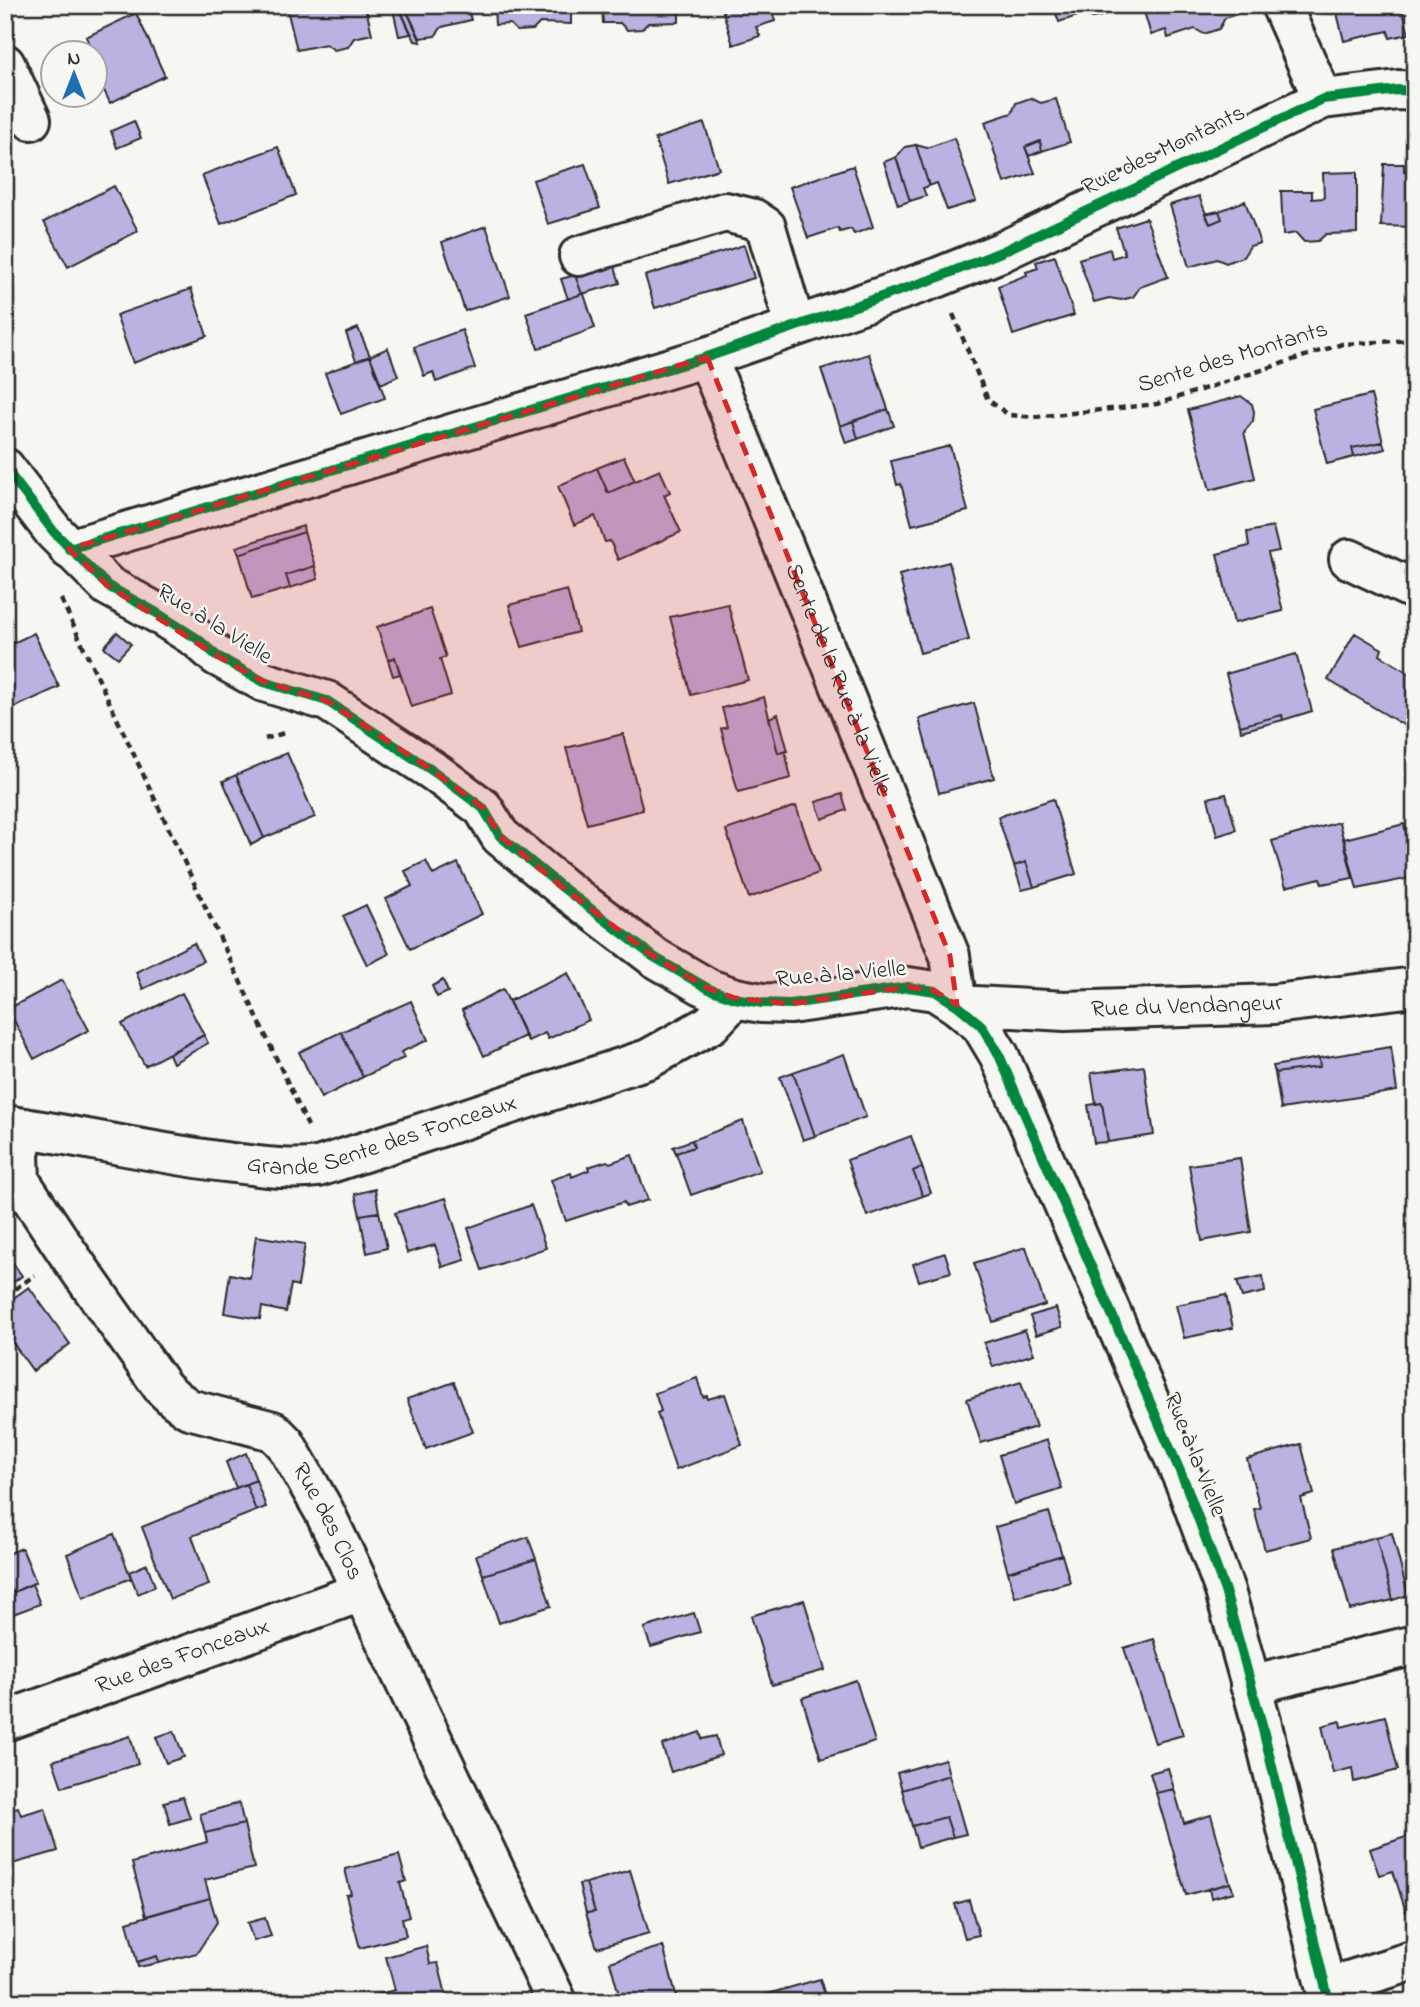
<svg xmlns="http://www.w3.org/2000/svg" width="1420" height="2007" viewBox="0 0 1420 2007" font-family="'Indie Flower',sans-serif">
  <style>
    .building { fill: #bdb1e2; stroke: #2b2b2b; stroke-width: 2 }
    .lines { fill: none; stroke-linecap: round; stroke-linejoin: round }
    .minor-casing { stroke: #2b2b2b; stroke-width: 44 }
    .path { stroke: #2b2b2b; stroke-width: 4.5; stroke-dasharray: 7 5; stroke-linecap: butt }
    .minor { stroke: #f6f6f2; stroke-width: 38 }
    .cycleway-casing { stroke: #f6f6f2; stroke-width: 15 }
    .cycleway { stroke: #00873e; stroke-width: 10 }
    .marked { fill: #d62828; fill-opacity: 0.2; stroke: #d62828; stroke-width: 5; stroke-dasharray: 14 9; stroke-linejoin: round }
    .labels { text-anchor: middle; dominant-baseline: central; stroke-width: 5; stroke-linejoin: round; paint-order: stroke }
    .street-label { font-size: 24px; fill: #2b2b2b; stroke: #f6f6f2 }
  </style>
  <rect width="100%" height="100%" fill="#f6f6f2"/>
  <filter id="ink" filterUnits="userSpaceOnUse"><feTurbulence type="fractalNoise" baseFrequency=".0143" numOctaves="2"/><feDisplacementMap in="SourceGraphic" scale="14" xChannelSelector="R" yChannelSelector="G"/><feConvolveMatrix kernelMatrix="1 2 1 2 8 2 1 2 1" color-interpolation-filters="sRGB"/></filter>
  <g filter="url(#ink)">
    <!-- building -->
    <path class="building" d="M286 5H365L372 34 354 38 348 47 334 50 326 44 297 50Z
      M392 5H398L411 34 399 36Z
      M398 5H404L421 42 415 41Z
      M404 5H467L471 20 442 27 435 36 420 38Z
      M494 5H571V24L540 23 533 30 517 31 510 24 495 25Z
      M602 5H679V22L648 23 642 29 627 30 620 23H603Z
      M721 5H770L775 21 756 27 760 36 733 45Z
      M1053 5H1112L1105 15 1093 18 1083 14 1059 22Z
      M1142 5H1235L1237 14 1225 18 1219 29 1204 34 1195 29 1168 38 1166 30 1151 35Z
      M1335 5H1401L1409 34 1390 38 1388 31 1344 41Z
      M136 13 165 76 110 103 100 82 106 78 86 37Z
      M1030 98 1041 103 1056 99 1070 142 1042 151 1040 141 1025 147 1035 173 1004 183 985 122 1012 113 1016 103Z
      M134 121 141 138 117 148 111 131Z
      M704 123 719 169 669 184 655 139Z
      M954 138 976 201 947 210 937 183 929 186 916 145 927 148Z
      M1040 141 1042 151 1029 156 1025 147Z
      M916 145 929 186 923 188 926 196 910 201 896 157 905 147Z
      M278 147 296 195 221 224 202 175Z
      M896 157 910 201 898 205 884 162Z
      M585 164 600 208 548 224 533 180Z
      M1384 164H1404V171H1415V227L1381 226Z
      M853 166 873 227 854 234 851 229 840 232 838 228 808 238 790 187Z
      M1357 172V233L1326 234 1318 241 1304 242 1296 233 1283 235 1281 191H1312V199L1324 198 1323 173Z
      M114 186 138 231 68 267 44 222Z
      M1199 196 1210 224 1222 219 1219 211 1245 201 1260 243 1250 246 1243 257 1226 263 1217 259 1189 267 1170 205Z
      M1219 211 1222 219 1210 224 1205 214Z
      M1146 218 1168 277 1140 287 1133 297 1121 300 1109 298 1094 302 1079 259 1110 249 1112 258 1125 254 1116 228Z
      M486 226 510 296 465 311 442 242Z
      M744 245 754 278 655 308 645 276Z
      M1055 256 1074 315 1013 335 998 286 1027 275 1026 272 1038 268 1036 262Z
      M613 261 620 283 582 294 575 275Z
      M575 275 582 294 568 299 561 279Z
      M191 289 207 336 133 363 116 315Z
      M582 294H584L595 328 538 349 526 313Z
      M358 328 370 356 356 361 346 333Z
      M462 330 475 368 436 382 433 372 424 376 414 347Z
      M388 348 398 376 381 384 370 356Z
      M869 354 888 409 840 426 821 369Z
      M370 356 385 398 341 414 325 373Z
      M1371 395 1383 442 1352 448 1354 457 1327 464 1313 409Z
      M1241 396 1252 404 1254 412 1253 421 1244 432 1255 478 1210 490 1188 410Z
      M888 409 894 426 858 439 853 421Z
      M853 421 858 439 846 443 840 426Z
      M1383 442 1385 449 1354 457 1352 448Z
      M950 446 968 511 912 525 901 484 897 485 891 461Z
      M624 457 635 481 608 493 597 468Z
      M597 468 608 493 660 470 670 492 664 495 681 532 618 560 610 541 605 542 595 516 574 525 558 486Z
      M303 526 304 532 239 554 236 547Z
      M1273 527 1279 551 1268 553 1283 611 1234 623 1217 554 1249 546 1247 532Z
      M304 532 315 566 286 575 290 588 252 599 239 554Z
      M949 562 969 640 920 653 899 575Z
      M315 566 318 579 290 588 286 575Z
      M567 590 578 632 522 647 509 605Z
      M728 604 748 680 691 695 670 617Z
      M430 609 446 657 440 659 451 695 411 707 395 657 388 660 377 627Z
      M117 632 131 644 118 658 104 647Z
      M34 633 59 687 5 712V647Z
      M1355 633 1382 649 1380 655 1415 677V711L1405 726 1328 680Z
      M1296 654 1312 711 1283 720 1282 715 1240 726 1226 674Z
      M395 657 400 674 393 676 388 660Z
      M764 697 778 753 785 751 791 778 738 792 721 729 727 727 722 708Z
      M974 703 994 778 939 793 919 719Z
      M778 714 788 751 778 753 769 718Z
      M1282 715 1283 720 1241 731 1240 726Z
      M623 734 643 810 587 824 566 748Z
      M287 753 315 817 264 838 236 775Z
      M236 775 264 838 251 845 223 781Z
      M842 794 847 810 822 819 816 802Z
      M1226 794 1236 830 1217 836 1208 798Z
      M1053 799 1076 874 1034 887 1026 862 1014 866 998 817Z
      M796 806 819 873 749 898 726 830Z
      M1339 822 1353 878 1322 884 1320 878 1286 887 1272 841Z
      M1404 824 1415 869V877L1357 889 1344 839Z
      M426 861 433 875 458 863 482 914 410 949 386 899 412 886 405 871Z
      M1026 862 1034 887 1022 890 1014 866Z
      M366 905 389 954 367 965 343 916Z
      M194 943 203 961 143 989 136 972Z
      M568 973 589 1020 548 1039 545 1033 528 1041 509 1001Z
      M62 980 89 1030 34 1059 8 1009Z
      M443 980 448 992 437 997 432 986Z
      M503 989 525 1036 484 1056 462 1010Z
      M182 993 204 1035 145 1066 122 1024Z
      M411 1001 428 1040 401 1052 404 1058 363 1077 341 1032Z
      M341 1032 363 1077 321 1098 299 1052Z
      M204 1035 208 1043 173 1063 169 1054Z
      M1391 1047 1397 1091 1281 1109 1275 1073 1320 1067 1319 1058Z
      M844 1054 866 1117 815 1136 793 1072Z
      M1319 1058 1320 1067 1275 1073 1273 1066Z
      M1144 1066 1154 1135 1108 1142 1102 1103 1096 1104 1091 1073Z
      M793 1072 815 1136 803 1140 780 1077Z
      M1102 1103 1108 1142 1094 1143 1088 1105Z
      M743 1121 760 1171 691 1195 676 1153 694 1147 692 1140Z
      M911 1136 922 1167 913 1171 923 1196 867 1216 847 1160Z
      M692 1140 694 1147 676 1153 673 1147Z
      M632 1155 648 1200 626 1207 624 1202 566 1221 551 1180 571 1173 572 1177 589 1170 588 1167 607 1161 610 1163Z
      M1240 1158 1251 1232 1202 1241 1189 1165Z
      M922 1167 931 1193 923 1196 913 1171Z
      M375 1189 379 1212 360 1215 355 1194Z
      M446 1198 465 1260 442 1267 435 1245 407 1253 395 1213Z
      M531 1205 546 1248 482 1270 468 1228Z
      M379 1212 387 1248 367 1253 360 1215Z
      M256 1236 305 1244 298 1286 291 1284 286 1312 262 1307 260 1319 224 1313 230 1274 250 1278Z
      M1026 1247 1045 1305 993 1322 974 1263Z
      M5 1251 22 1276 5 1288Z
      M945 1253 951 1272 919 1281 913 1264Z
      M1263 1276 1265 1292 1242 1297 1237 1281Z
      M29 1287 70 1344 33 1371 5 1332V1304Z
      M1226 1295 1233 1328 1184 1338 1176 1305Z
      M1056 1308 1062 1327 1036 1335 1030 1316Z
      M1025 1330 1034 1354 993 1367 984 1343Z
      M697 1378 703 1397 707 1396 708 1399 725 1394 742 1445 676 1470 657 1413 661 1411 655 1393Z
      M454 1382 473 1432 426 1449 407 1399Z
      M1021 1382 1036 1427 981 1443 967 1399Z
      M1047 1440 1062 1489 1014 1504 999 1455Z
      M1301 1444 1314 1494 1301 1498 1311 1538 1265 1550 1254 1509 1260 1508 1247 1459Z
      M246 1453 256 1480 236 1488 226 1462Z
      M256 1480 266 1507 256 1511 246 1484Z
      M246 1484 256 1511 192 1536 209 1585 170 1599 142 1527Z
      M1049 1512 1062 1555 1008 1572 995 1527Z
      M1392 1533 1408 1595 1393 1600 1376 1537Z
      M114 1534 131 1578 83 1598 67 1554Z
      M528 1537 536 1559 483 1575 476 1555Z
      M1376 1537 1393 1600 1350 1610 1334 1548Z
      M22 1548 36 1582 5 1596V1555Z
      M1062 1555 1070 1582 1015 1597 1008 1572Z
      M536 1559 551 1606 499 1623 483 1575Z
      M147 1564 155 1586 138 1594 129 1572Z
      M32 1584 40 1604 5 1617V1596Z
      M804 1600 825 1670 772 1685 751 1616Z
      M694 1613 700 1632 651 1647 644 1628Z
      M1154 1639 1183 1735 1155 1743 1124 1648Z
      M856 1680 875 1742 821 1759 802 1698Z
      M1415 1693V1732L1405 1695Z
      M1385 1716 1398 1770 1354 1782 1352 1768 1333 1773 1322 1726 1340 1721 1341 1727Z
      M174 1731 184 1757 166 1763 156 1737Z
      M700 1732 702 1739 716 1736 721 1755 671 1772 662 1745Z
      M130 1736 138 1764 62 1787 53 1761Z
      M945 1759 949 1775 902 1790 897 1773Z
      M1168 1768 1174 1789 1156 1793 1150 1773Z
      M949 1775 966 1834 953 1837 946 1817 912 1826 902 1790Z
      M1174 1789 1184 1823 1211 1815 1230 1883 1186 1895 1156 1793Z
      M183 1797 190 1818 170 1824 164 1802Z
      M239 1803 244 1824 205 1833 200 1814Z
      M18 1807 21 1815 45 1808 58 1851 5 1866V1812Z
      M946 1817 953 1837 918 1847 912 1826Z
      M244 1824 254 1868 205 1880 210 1898 146 1916 132 1863 207 1842 205 1833Z
      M1415 1834V1909L1406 1912 1393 1871 1379 1875 1370 1849Z
      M399 1855 406 1881 400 1883 409 1917 402 1918 406 1936 360 1948 346 1895 351 1894 345 1869Z
      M630 1870 649 1933 597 1948 586 1913 595 1912 586 1883Z
      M586 1883 595 1912 586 1913 579 1884Z
      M1230 1883 1234 1892 1211 1898 1209 1889Z
      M210 1898 217 1922 197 1953 159 1963 157 1956 137 1962 127 1922Z
      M969 1900 979 1935 965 1938 955 1904Z
      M265 1918 271 1936 254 1941 247 1923Z
      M426 1946 430 1964 438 1963 448 2002H372L371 1996 395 1990 386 1957Z
      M663 1946 678 2002H621L610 1962Z
      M157 1956 159 1963 138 1967 137 1962Z
      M820 1979 827 2002H766L764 1995Z"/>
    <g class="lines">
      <defs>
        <g id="minor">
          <path d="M1281 5 1323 99"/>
          <path d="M5 64 31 120"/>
          <path d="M579 256 725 212 754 219 766 227 795 326"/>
          <path id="s1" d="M707 357 950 956 957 1005 1065 1011 1274 1004 1415 987"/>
          <path d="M5 468 54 532 108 586 157 613 198 639 217 656 264 682 327 701 436 773 483 808 500 836 562 887 654 957 709 989 735 998 762 1003 790 1004 908 987 935 991 957 1005 981 1025 999 1055 1186 1485 1225 1591 1260 1717 1329 2002"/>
          <path d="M69 549 707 357 939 277 1001 252 1323 99 1398 90 1415 91"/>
          <path d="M1349 559 1415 590"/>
          <path id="s2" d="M5 1125C81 1136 156 1154 233 1163 261 1166 289 1171 318 1167L648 1059 711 1024 735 998"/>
          <path id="s3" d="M25 1128 19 1154 20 1181 67 1252 163 1388 175 1399 189 1409 273 1431 285 1443 324 1511 557 2002"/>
          <path d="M1250 1685 1415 1645"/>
          <path id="s4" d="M5 1721 361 1592"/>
          <path d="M1326 1988 1415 1960"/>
        </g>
      </defs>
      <!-- minor casing -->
      <use href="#minor" class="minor-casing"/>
      <!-- path -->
      <path class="path" d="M953 314 988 400 1009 415 1034 417 1157 404 1342 344 1415 340
        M61 599 308 1126
        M265 739 287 732
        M5 1296 35 1275"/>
      <!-- minor -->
      <use href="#minor" class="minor"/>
      <defs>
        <path id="cycleway" d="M5 468 54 532 108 586 157 613 198 639 217 656 264 682 327 701 436 773 483 808 500 836 562 887 654 957 709 989 735 998 762 1003 790 1004 908 987 935 991 957 1005 981 1025 999 1055 1186 1485 1225 1591 1260 1717 1329 2002
          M69 549 707 357 939 277 1001 252 1323 99 1398 90 1415 91"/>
      </defs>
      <!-- cycleway casing -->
      <use href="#cycleway" class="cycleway-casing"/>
      <!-- cycleway -->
      <use href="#cycleway" class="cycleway"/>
    </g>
  </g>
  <!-- marked area -->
  <path class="marked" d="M707 357 950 956 957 1005 935 991 908 987 790 1004 735 998 709 989 654 957 562 887 500 836 483 808 436 773 327 701 264 682 217 656 108 586 69 549Z"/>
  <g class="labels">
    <!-- street labels -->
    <g class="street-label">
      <text transform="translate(1164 151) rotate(-26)">Rue des Montants</text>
      <text transform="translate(1233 358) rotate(-17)">Sente des Montants</text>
      <text transform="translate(214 625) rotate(32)">Rue à la Vielle</text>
      <text stroke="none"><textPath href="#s1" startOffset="348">Sente de la Rue à la Vielle</textPath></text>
      <text transform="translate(841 975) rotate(-5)">Rue à la Vielle</text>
      <text stroke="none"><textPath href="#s1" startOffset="926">Rue du Vendangeur</textPath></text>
      <text stroke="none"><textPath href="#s2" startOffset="385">Grande Sente des Fonceaux</textPath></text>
      <text transform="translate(1194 1455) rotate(68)">Rue à la Vielle</text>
      <text stroke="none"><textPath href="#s3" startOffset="532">Rue des Clos</textPath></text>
      <text stroke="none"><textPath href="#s4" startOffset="189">Rue des Fonceaux</textPath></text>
    </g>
  </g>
  <!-- margin -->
  <rect width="1420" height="2007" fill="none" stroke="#f6f6f2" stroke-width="28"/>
  <rect x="14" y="14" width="1392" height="1979" fill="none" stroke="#2b2b2b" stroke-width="2.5" filter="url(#ink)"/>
  <!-- north arrow -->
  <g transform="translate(74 74)"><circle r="33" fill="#f6f6f2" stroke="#a5a5a2" stroke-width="2"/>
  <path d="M0-5L12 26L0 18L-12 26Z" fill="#1f6fb2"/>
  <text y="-10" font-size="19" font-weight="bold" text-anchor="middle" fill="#2b2b2b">N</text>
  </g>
</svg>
